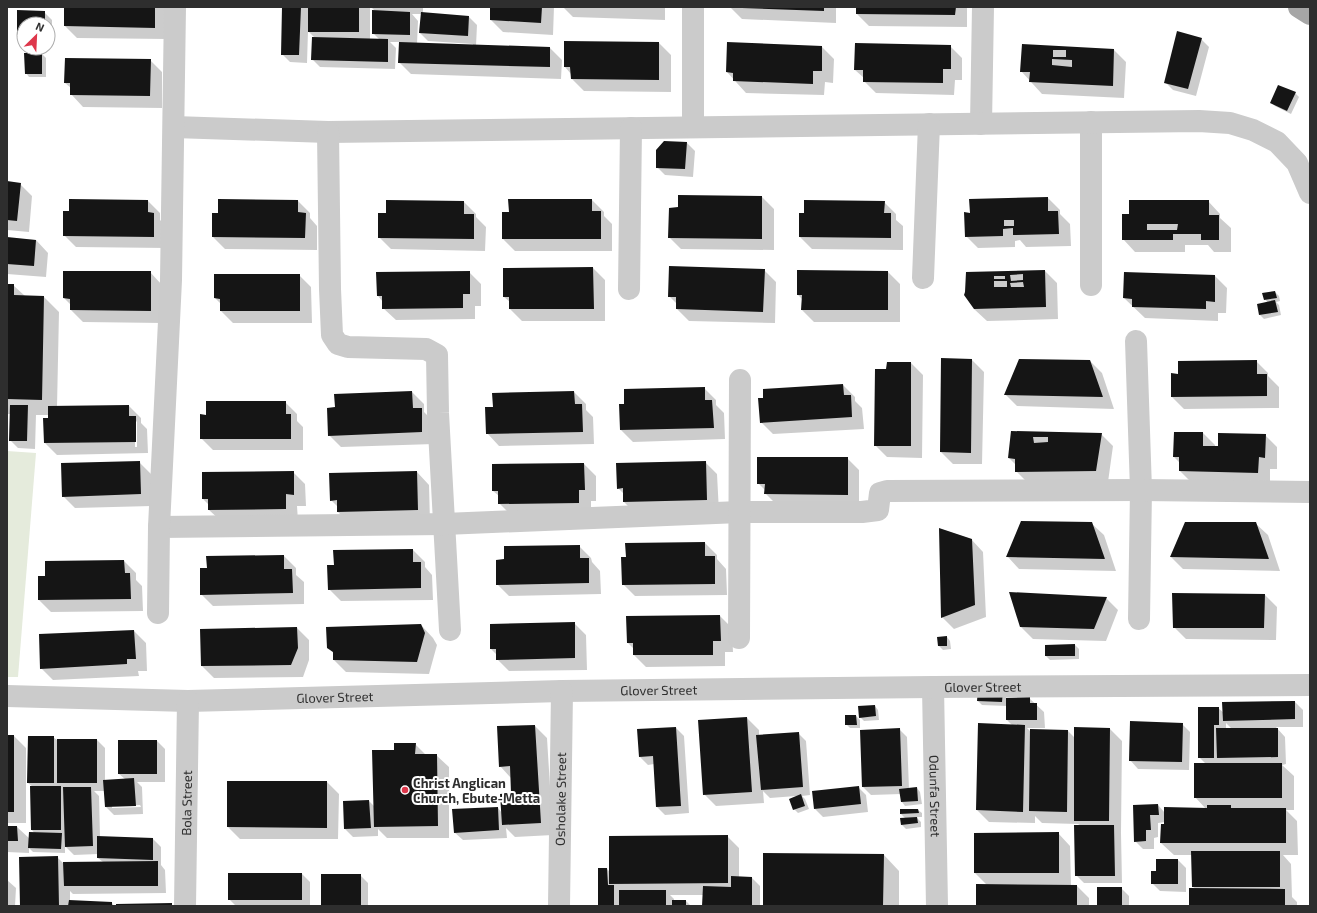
<svg xmlns="http://www.w3.org/2000/svg" width="1317" height="913" viewBox="0 0 1317 913" font-family="'Exo 2',sans-serif">
  <style>
    .green { fill: #e5ebdc }
    .shadow { fill: #0003; fill-rule: evenodd }
    .building { fill: #151515; fill-rule: evenodd }
    .lines { fill: none; stroke-linecap: round; stroke-linejoin: round }
    .minor { stroke: #cbcbcb; stroke-width: 22 }
    .major { stroke: #a6a6a6; stroke-width: 22 }
    .poi-dot { fill: #de374b; stroke: #fff; stroke-width: 1.5 }
    .labels { text-anchor: middle; dominant-baseline: central; stroke-width: 4; stroke-linejoin: round; paint-order: stroke }
    .street-label { font-size: 13px; fill: #2e2e2e; stroke: #fff }
    .poi-label { font-size: 13px; font-weight: bold; fill: #2e2e2e; stroke: #fff; text-anchor: start }
  </style>
  <rect width="100%" height="100%" fill="#fff"/>
  <!-- green -->
  <path class="green" d="M7 451 36 453 18 677H7Z"/>
  <!-- shadow -->
  <path class="shadow" d="M65 7H167L166 39 77 38 65 26Z
    M283 7H370V39H379L373 33 375 11 371 7H423V14L469 17 477 25 476 46 550 48 562 60 561 79 411 74 399 62 400 42H390L396 48 395 69 320 67 312 59 315 38 308 31 307 63 290 62 282 54ZM412 14H422L420 33 428 41 473 44V46L417 44 418 21Z
    M491 7H554L553 35 503 32 491 20Z
    M563 7H665V20L573 17Z
    M730 7H836V23L742 19Z
    M857 7H967V27L869 26 857 14Z
    M18 11 44 12 52 20V45H48V24H24V43L18 37Z
    M1201 39 1209 47 1196 96 1173 90 1165 82Z
    M659 43 671 55V92L584 91 572 79 571 74 565 67Z
    M1023 45 1114 50 1126 62 1124 98 1042 94 1021 71Z
    M950 46 962 58V80H955L954 95 876 93 864 81V78L855 70Z
    M822 47 834 59 833 83 825 82 824 95 746 93 727 72Z
    M42 54 46 58V77H29L26 73Z
    M150 60 162 72V108L83 107 71 94V88L65 83Z
    M1295 93 1299 97 1291 114 1275 106 1271 102Z
    M687 143 695 151 693 177 665 175 657 167Z
    M7 182 20 184 32 196 29 232 7 230Z
    M679 196 762 197 774 209V250L681 249 669 237 679 208Z
    M1048 198 1060 210V214L1070 224 1071 246 1026 247 1020 240 1015 241V247L978 248 966 236 971 214Z
    M592 200 604 212V216L612 224V251H515L503 239 510 213Z
    M148 201 160 213V220L166 226V248L76 247 64 235Z
    M298 201 310 213V218L317 226V250L225 249 213 237Z
    M1208 201 1220 214V218L1231 228V252H1214L1208 245H1185V252H1135L1123 239V215Z
    M464 202 476 214V217L486 227 485 251 391 249 379 237 387 214Z
    M884 202 896 214V220L903 226V250L812 249 800 237Z
    M7 238 36 240 48 253 46 277 7 274Z
    M593 268 605 280V321H522L510 309V302L504 297Z
    M764 270 776 282 775 323 689 321 677 309V304L669 296Z
    M1045 271 1057 283 1058 319 987 321 974 309 967 273Z
    M150 272 162 285V323L83 322 71 310V305L64 298Z
    M469 272 481 284V306H475V319L396 320 383 308V302L378 296Z
    M888 272 900 284V322H814L802 310V299L798 295Z
    M1125 273 1215 276 1227 288 1226 313H1218V321L1145 318 1124 298Z
    M299 275 311 287 312 323H233L221 311V304L215 298Z
    M7 285H13L25 296 44 297 59 312 57 407 129 406 141 418V423L147 429 148 453 57 455 45 443 49 415H36L35 449 18 448 8 438 7 458V437L10 440V414H7ZM135 420 137 422V447H135Z
    M1275 292 1279 296 1280 301 1276 302 1279 305 1281 315 1264 319 1260 315 1258 305 1268 303 1265 299Z
    M942 359 972 360 984 372 982 464H953L941 452Z
    M1090 361 1102 373 1114 409 1017 406 1005 394Z
    M1256 361 1268 373V376L1279 387V408L1184 409 1172 397Z
    M888 363H911L923 375 922 458 887 457 875 445Z
    M843 385 855 397V401L862 408 864 429 773 434 761 422 765 399 764 390Z
    M704 388 716 400V405L724 413 725 439 633 442 621 430Z
    M412 392 424 404V412L433 421 434 444 341 447 329 435Z
    M574 392 586 404V410L593 417 594 444 499 446 487 433 494 408Z
    M285 402 297 414V421L303 427V450H213L201 438 207 416Z
    M1012 432 1101 434 1113 446 1108 482 1028 483 1016 471V465L1009 458Z
    M1203 433 1215 445V447L1265 435 1277 447V469H1270V484L1192 483 1180 471V463L1174 457Z
    M847 458 859 470V506H778L766 494V491L758 483Z
    M139 462 151 474 152 506 75 508 63 496Z
    M705 462 717 474 719 512 636 514 624 502V494L618 488Z
    M584 464 596 476V501H591V515H511L499 503V496L493 491Z
    M293 472 305 484 306 506H297L298 521 222 522 209 510V505L203 499Z
    M417 472 429 485 430 522 350 524 338 512V507L331 500Z
    M1091 523 1104 535 1116 571 1019 569 1008 557Z
    M1255 523 1268 535 1280 571 1183 569 1171 557Z
    M971 539 983 552 986 617 954 629 942 617Z
    M705 543 717 555V559L726 569 727 595 635 596 623 584Z
    M579 546 591 558 592 562 600 571 601 594 509 596 497 584Z
    M413 550 425 562V567L432 575 433 600 341 601 329 589 335 566Z
    M284 556 296 568V575L304 582V604L213 606 201 594Z
    M124 561 136 573V580L142 586 143 611 51 612 39 600 46 577Z
    M1265 595 1277 607 1276 640 1186 639 1174 627Z
    M1106 598 1118 610 1106 641 1033 639 1021 627Z
    M720 616 732 628 733 652H725V666L646 667 634 655V649L628 643 627 617Z
    M574 623 586 635 587 670 509 671 497 659V655L491 649Z
    M421 625 433 638 437 645 429 674 346 672 334 660V654L328 647Z
    M297 628 309 640V660L303 677 214 678 202 666Z
    M134 631 146 643 147 671H138L139 676 53 680 41 668Z
    M947 637 950 641 951 649 943 650 939 646Z
    M1075 645 1079 649V659L1050 660 1046 656Z
    M1006 694V699L1029 698 1044 712 1045 728H1027L1031 732 1068 731 1075 738 1110 729 1122 741 1121 833 1122 883H1084L1076 875 1081 826 1078 824 1042 823 1035 816V823L989 822 977 810 1013 726 1007 720V706L982 705 978 701Z
    M1295 702 1303 710V727H1276L1285 737 1286 764 1282 765 1294 776V810H1286L1297 821 1298 855H1283L1291 864 1292 897 1297 902V906H1190L1196 889 1193 887V855H1174L1161 843 1165 822 1158 823V837L1154 838V849H1143L1135 841 1134 806 1158 805 1165 813 1206 809 1195 797 1206 764 1199 757 1218 708 1224 713ZM1226 723 1232 729H1226Z
    M875 706 878 710 879 720 864 721 860 717Z
    M856 716 860 720V728H850L846 724Z
    M747 718 759 730V736L798 733 806 741 810 795 802 796 805 799 809 809 798 813 794 809 796 796 770 798 763 791 764 803 716 806 704 794Z
    M1182 724 1190 732 1189 770 1138 769 1130 760Z
    M535 726 547 738 553 835 515 837 506 828 507 838 463 840 454 832 498 808 502 813 512 794 511 778 500 766Z
    M676 728 684 736 689 813 665 815 657 807 654 764 648 765 640 757Z
    M899 729 907 737 909 789 917 788 920 792 922 804 905 806 902 802 901 794 871 795 863 787Z
    M7 736H14L26 748V823H8V827H17L30 839 35 834 32 830 33 787 28 783 53 737 57 740H97L105 748V781L125 779 119 774 157 741 165 749V782H137L142 787 143 814 114 815 106 807 105 791H94L99 796 100 837 153 839 161 847V865L165 870 166 893 73 894 70 891V901L112 903 114 906H21L57 857 64 864 103 862 98 858V854L74 855 65 846V853L33 852 29 848V853L7 852ZM140 805 141 807 112 808V806Z
    M415 744 426 755H436L449 767V838H387L378 829V836L353 837 345 829 344 802 369 801 374 806 395 751Z
    M327 782 339 794 338 839H240L228 827Z
    M858 787 866 795 868 812 823 817 815 809 813 792Z
    M918 810 922 813V817H916L921 822V827L906 829 902 825 906 819 901 814Z
    M1058 833 1070 846 1071 886H1077L1089 898V906H977L987 885 975 873Z
    M727 836 739 848V877L752 878 760 886V906H703V895H670L674 899V901H686L691 906H599V869H607L610 872Z
    M884 855 899 871V906H764Z
    M1157 860H1178L1186 868V892L1160 891 1152 883 1157 872Z
    M229 874H302L310 882V906H236L229 899Z
    M360 875 368 883V906H322Z
    M7 880 16 888 15 906H7Z
    M1121 888 1129 896V906H1098Z"/>
  <!-- building -->
  <path class="building" d="M64 7H155V28L64 26Z
    M282 7H301L299 55H281Z
    M308 7H359V32H308Z
    M490 7H542L541 23 490 20Z
    M742 7H824V11L742 8Z
    M856 7H956L955 15 856 14Z
    M17 10 45 11V24H24V37H17Z
    M372 10 410 12V35L372 34Z
    M421 12 469 16 468 36 419 33Z
    M1177 31 1202 38 1188 89 1164 83Z
    M312 37 388 39V62L311 60Z
    M564 41 659 42V80L571 79 570 67H564Z
    M399 42 550 47V67L398 63Z
    M727 42 822 46V71H813V84L733 81V73L726 72Z
    M855 43 951 45V69H943V83L863 82V70H854Z
    M1022 44 1114 49 1113 86 1029 82 1030 72H1020ZM1053 50H1066V57H1053ZM1052 59 1072 60V67L1052 65Z
    M24 53H42V74H25Z
    M65 58 151 59 150 96 70 95V83H64Z
    M1278 85 1296 92 1287 111 1270 103Z
    M664 141 687 142 685 169 656 168V150Z
    M7 181 21 183 17 221 7 220Z
    M678 195 762 196V239L668 238 669 208 678 207Z
    M1048 197V211H1058L1059 234 1013 235V228L1003 229V236L965 237 964 212 970 213 969 199ZM1004 220H1014V226H1004Z
    M69 199 148 200V212L154 213V237L63 236V211H69Z
    M218 199 298 200V212L306 213 305 238 212 237V213H218Z
    M508 199H592V211H601V239H502V212H509Z
    M386 200 464 201V214H474V239L378 238V213H386Z
    M804 200 885 201 884 213H891V238L799 237V213H804Z
    M1129 200H1209V215H1219V240H1201V234H1173V240H1122V214H1129ZM1147 224H1178L1177 230H1147Z
    M7 237 36 240 34 266 7 264Z
    M669 266 765 269 763 312 676 309V297H668Z
    M593 267 594 309H509V297H503V268Z
    M797 270 888 271V310H801L802 295H797Z
    M1045 270 1046 307 974 309 964 295 965 292 966 272ZM1023 274V280L1011 281 1010 275ZM994 276H1005V279H994ZM994 281H1007V287H994ZM1023 282 1024 287H1011L1010 283Z
    M63 271H151V311L70 310V299L63 298Z
    M470 271V294H463V308L382 309V296H377L376 272Z
    M1124 272 1215 275V302L1206 301V309L1132 307V299L1123 298Z
    M214 274H300V311H220V299L214 298Z
    M7 284H14V295L44 296 42 400 7 399Z
    M1275 291 1277 298 1264 300 1262 293Z
    M1275 300 1278 312 1259 315 1257 304Z
    M941 358 972 359 971 453 940 452Z
    M1019 359 1090 360 1103 397 1004 395Z
    M1257 360V374H1267V396L1171 397V373L1178 374V361Z
    M887 362H911V446H874L875 369H886Z
    M843 384 844 395H851L852 417 760 423 758 398H763V389Z
    M705 387V400H712L714 428 620 430 619 404H624V389Z
    M412 391 413 408H422V432L328 436 327 408 335 407 334 394Z
    M574 391 575 404H582L583 432 486 434 485 407H493L492 393Z
    M206 401H286V414H291V439H200V414L206 415Z
    M10 405H28L27 441H9Z
    M129 405V416H136V442L44 443 43 418H48V406Z
    M1011 431 1102 433 1096 471 1015 472V459L1008 458ZM1033 437H1048V442L1034 443Z
    M1174 432H1203V446H1218V433L1266 434 1265 458 1259 457 1258 473 1179 471V457H1173Z
    M757 457H848V495L764 494 765 484H757Z
    M140 461 141 494 62 497 61 463Z
    M706 461 707 500 623 502V488L617 489 616 463Z
    M584 463 585 490H579V503L498 504V491H492V464Z
    M294 471V495L286 494V509L208 510V499H202V472Z
    M417 471 418 510 337 512V500L330 501 329 473Z
    M1021 521 1092 522 1105 559 1006 557Z
    M1185 522H1256L1269 559 1170 557Z
    M939 528 972 539 975 605 941 618Z
    M705 542V556H715V584L622 585 621 557H626L625 543Z
    M580 545V558H589V583L496 585V560L504 559V546Z
    M413 549V562H421V588L328 590 327 565H334L333 550Z
    M284 555V569H292L293 593 200 595V568H207L206 556Z
    M124 560 125 573H130L131 599 38 600V576H45V561Z
    M1009 592 1107 597 1094 629 1020 627Z
    M1172 593 1265 594 1264 628H1173Z
    M720 615 721 641H713V655H633V643H627L626 616Z
    M575 622V658L496 660V649H490V624Z
    M421 624 425 633 417 662 333 660V652L327 648 326 627Z
    M297 627 298 648 291 665 201 666 200 629Z
    M134 630 136 659H127V664L40 669 39 634Z
    M947 636V646H938L937 637Z
    M1075 644V656H1045V645Z
    M978 688 1003 690 1002 702 977 701Z
    M1030 697V703H1037V720H1006V698Z
    M1295 701V719L1223 721 1222 702Z
    M875 705 876 716 859 718 858 706Z
    M1198 707H1219V725H1214V758H1198Z
    M845 715H856L857 725H845Z
    M747 717 752 792 703 795 698 720Z
    M1130 721 1183 723 1182 762 1129 761Z
    M978 723 1025 725 1023 812 976 810Z
    M535 725 541 823 502 825 500 794 511 793 510 766 499 767 497 726Z
    M676 727 681 806 656 807 653 756 639 757 637 729Z
    M1074 727 1110 728 1109 821H1074Z
    M900 728 902 786 862 787 860 730Z
    M1216 728H1278V757L1217 758Z
    M1030 729 1068 730 1067 812 1029 811Z
    M799 732 803 787 761 790 756 735Z
    M7 735H14V812H7Z
    M28 736H54V783H27Z
    M57 739H97V783H57Z
    M118 740H157V774H118Z
    M394 743H416L415 754H437L438 826 374 827 372 750H394Z
    M1194 763H1282V798H1194Z
    M134 778 136 806 105 807 103 780Z
    M227 781H327V828L227 827Z
    M30 786H61V830H31Z
    M859 786 861 804 814 809 812 791Z
    M63 787H91L93 846 65 847Z
    M917 787 918 801 901 802 899 789Z
    M801 794 805 806 793 810 789 799Z
    M369 800 371 828 344 829 343 801Z
    M1158 804 1159 815H1150L1151 830H1146V841L1134 842 1133 805Z
    M1207 805H1231V808H1286V843H1160L1161 824H1164V807L1207 808Z
    M498 807 499 830 454 833 452 809Z
    M900 809H918L919 813 900 814Z
    M917 817 918 823 901 825 900 818Z
    M1074 825H1114L1115 876H1075Z
    M7 826H17L18 841H7Z
    M29 832 62 833 61 849 28 848Z
    M1059 832V873H974V833Z
    M728 835V883L609 884V836Z
    M97 836 153 838V860L97 858Z
    M1191 851H1280V887H1192Z
    M763 853 884 854 883 906H763Z
    M58 856 59 906H20L19 857Z
    M1156 859H1178V884H1151V871H1156Z
    M158 861V886H64L63 862Z
    M598 868H607L608 885H614V906H598Z
    M228 873H302V900H228Z
    M321 874H361V906H321Z
    M731 876 752 877V906H702L703 886 731 887Z
    M976 884 1077 885V906H976Z
    M1097 887H1122V906H1097Z
    M1189 888 1285 889V906H1189Z
    M619 890H666V906H619Z
    M69 900 112 902V906H68Z
    M672 900H686V906H672Z
    M172 903V906H116V904Z"/>
  <g class="lines">
    <!-- minor -->
    <g class="minor">
      <path d="M1091 122V285"/>
      <path d="M981 124 983 7"/>
      <path d="M174 127 328 132 1199 121 1230 123 1253 130 1277 142 1297 163 1310 193"/>
      <path d="M693 127V7"/>
      <path d="M328 132 330 289 332 335 338 344 348 347 426 349 437 355 438 413 450 630"/>
      <path d="M923 278 929 124"/>
      <path d="M629 289 631 128"/>
      <path d="M1136 341 1141 490 1139 619"/>
      <path d="M159 527 444 524 740 512H862L878 510 880 493 887 491 1141 490 1310 492"/>
      <path d="M158 613 159 527 171 280 175 7"/>
      <path d="M739 638 740 380"/>
      <path id="s1" d="M933 687 937 906"/>
      <path id="s2" d="M7 696 188 701 562 691 933 687 1310 685"/>
      <path id="s3" d="M185 906 188 701"/>
      <path id="s4" d="M559 906 562 691"/>
    </g>
    <!-- major -->
    <path class="major" d="M1299 7 1310 14"/>
  </g>
  <!-- markers -->
  <circle class="poi-dot" cx="405" cy="790" r="4"/>
  <g class="labels">
    <!-- street labels -->
    <g class="street-label">
      <text stroke="none"><textPath href="#s2" startOffset="976">Glover Street</textPath></text>
      <text stroke="none"><textPath href="#s2" startOffset="652">Glover Street</textPath></text>
      <text stroke="none"><textPath href="#s2" startOffset="328">Glover Street</textPath></text>
      <text stroke="none"><textPath href="#s1" startOffset="109">Odunfa Street</textPath></text>
      <text stroke="none"><textPath href="#s4" startOffset="107">Osholake Street</textPath></text>
      <text stroke="none"><textPath href="#s3" startOffset="103">Bola Street</textPath></text>
    </g>
    <!-- poi labels -->
    <g class="poi-label">
      <text x="413" y="783">Christ Anglican<tspan x="413" dy="15">Church, Ebute-Metta</tspan></text>
    </g>
  </g>
  <!-- border -->
  <rect width="1317" height="913" fill="none" stroke="#2e2e2e" stroke-width="16"/>
  <!-- north arrow -->
  <g transform="translate(36 36) rotate(24)"><circle r="19" fill="#ffffff" stroke="#ababab"/>
  <path d="M0-3L7 15L0 10L-7 15Z" fill="#de374b"/>
  <text y="-6" font-size="11" font-weight="bold" text-anchor="middle" fill="#2e2e2e">N</text>
  </g>
</svg>
